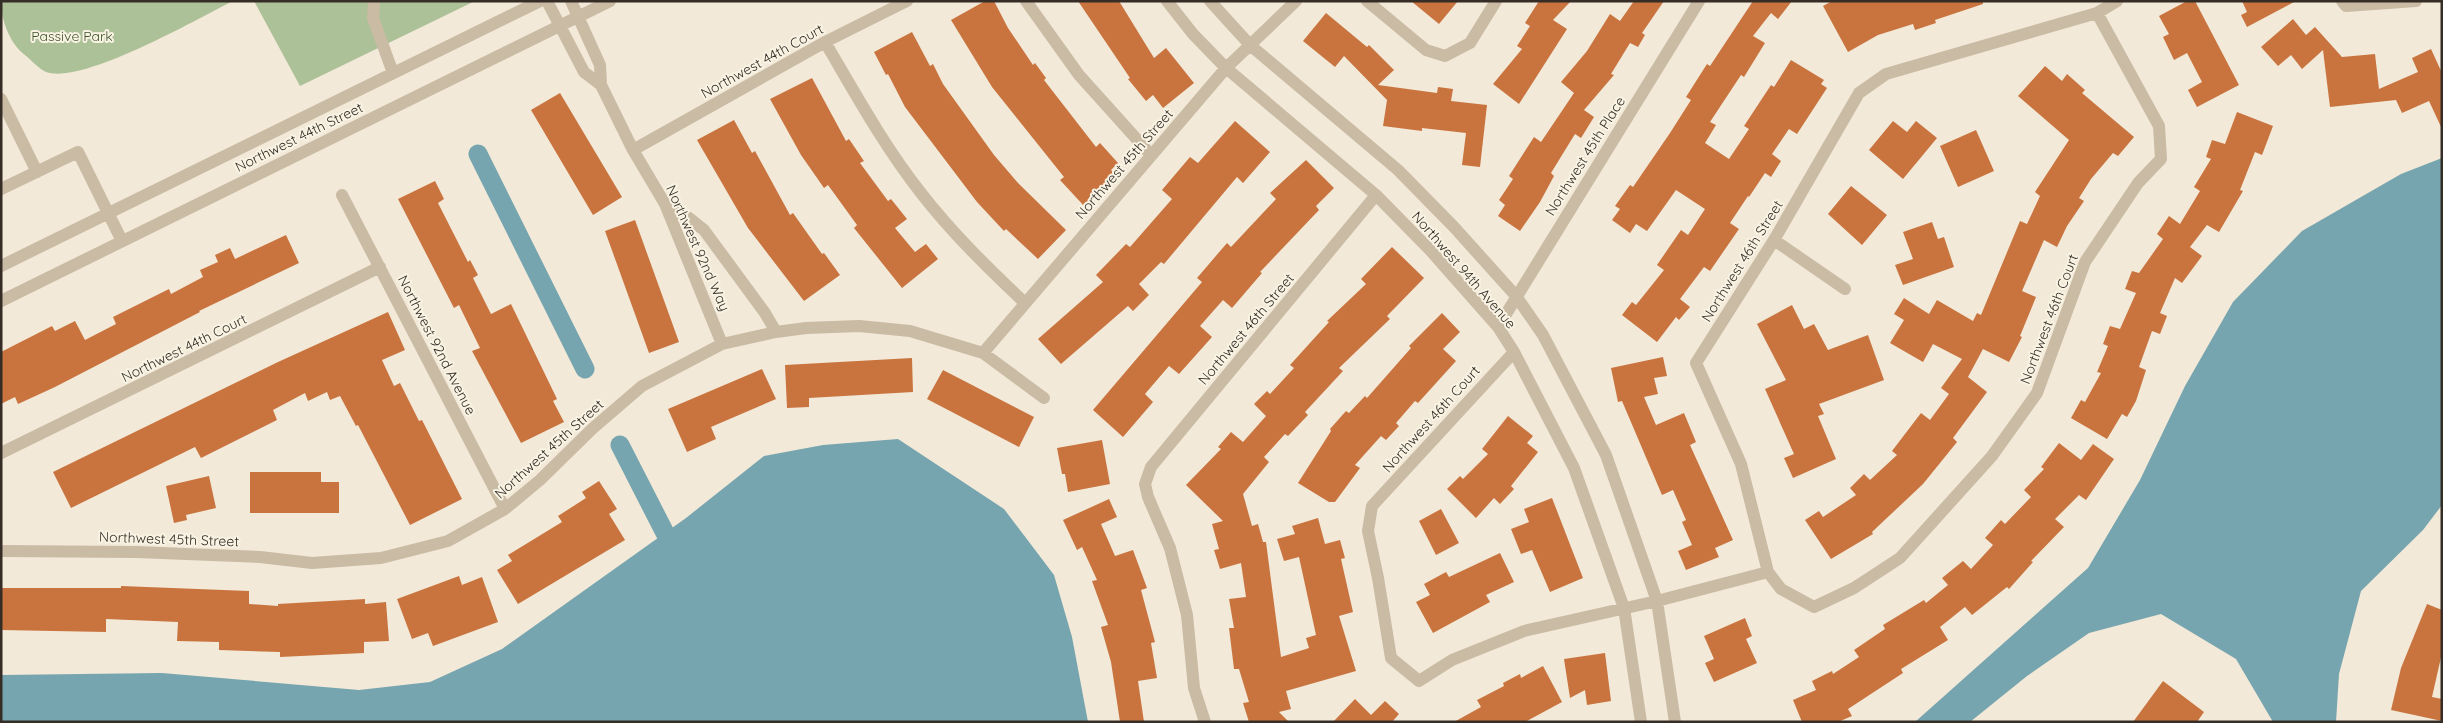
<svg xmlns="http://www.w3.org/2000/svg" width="2443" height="723" viewBox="0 0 2443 723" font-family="Quicksand,sans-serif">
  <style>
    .green { fill: #adc198 }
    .water { fill: #77a5af }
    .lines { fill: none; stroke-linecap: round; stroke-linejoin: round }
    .canal { stroke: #77a5af; stroke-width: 19 }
    .building { fill: #c9743f }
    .minor { stroke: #cabba4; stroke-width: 12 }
    .labels { text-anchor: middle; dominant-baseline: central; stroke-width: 4; stroke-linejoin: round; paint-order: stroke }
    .park-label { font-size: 14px; fill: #3e5429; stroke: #f9f3e4 }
    .street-label { font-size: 14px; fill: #352d26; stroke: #f9f3e4 }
  </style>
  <rect width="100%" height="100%" fill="#f2e9d8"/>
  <!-- green -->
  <path class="green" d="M1 1H233C197 19 82 85 46 72 39 69 31 60 25 55 10 44 1 20 1 1Z
    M254 1H475L300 86Z"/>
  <!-- water -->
  <path class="water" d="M2442 158V505L2423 530 2361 591 2339 674 2336 722H2273L2236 659 2161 614 2089 633 2027 676 1970 722H1915L2088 568 2140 480 2185 386 2233 302 2302 231 2401 174Z
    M898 439 1004 509 1054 575 1072 637 1088 722 1 721V675L162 673 359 690 430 682 502 649 686 518 764 456 823 445Z"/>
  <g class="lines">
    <!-- canal -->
    <path class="canal" d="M478 154 585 369
      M620 445 665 533"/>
  </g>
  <!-- building -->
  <path class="building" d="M985 1H994L1008 28 1033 65 1035 63 1046 78 1044 80 1096 147 1100 143 1118 163 1111 170 1117 177 1085 207 1060 180 1064 177 992 87 951 20Z
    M1078 1H1119L1154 58 1166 48 1194 83 1163 108 1153 95 1146 101 1128 79 1130 78Z
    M1411 1H1458L1439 24Z
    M1539 1H1571L1553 20 1567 29 1519 104 1493 84 1522 49 1517 46 1530 26 1525 23Z
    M1634 1H1664L1642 33 1645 35 1638 47 1630 43 1611 74 1614 75 1584 110 1594 117 1581 138 1575 134 1551 173 1554 176 1540 202 1520 231 1498 216 1505 205 1499 200 1513 179 1509 176 1534 137 1541 142 1574 93 1561 82 1587 51 1610 14 1620 21Z
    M1753 1H1792L1778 19 1771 13 1753 36 1765 43 1744 77 1741 75 1710 122 1716 125 1705 143 1729 159 1749 129 1744 126 1771 85 1774 87 1791 60 1824 80 1821 84 1827 88 1797 134 1789 129 1772 154 1781 161 1771 177 1765 173 1749 197 1748 196 1730 223 1739 229 1710 271 1704 267 1680 299 1690 307 1679 320 1676 317 1657 342 1622 315 1632 302 1636 305 1664 270 1657 265 1681 230 1688 235 1705 209 1676 190 1647 231 1636 224 1630 233 1612 220 1620 209 1615 206 1630 185 1633 187 1670 133 1691 100 1686 97 1707 64 1710 66Z
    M1832 1H1983V4L1935 20 1936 23 1915 30 1913 24 1878 35 1848 52 1823 6Z
    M2187 1H2195L2239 85 2197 107 2188 90 2202 82 2187 53 2174 60 2163 37 2169 34 2159 16Z
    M2242 1H2296L2247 27 2241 15 2247 12Z
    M1326 13 1367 47 1369 45 1394 70 1378 85 1437 93 1438 87 1453 89 1451 101 1487 105 1480 167 1462 165 1466 133 1422 128V131L1383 126 1387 100 1344 56 1335 67 1303 41Z
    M2293 19 2306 35 2315 27 2342 57 2375 54 2379 89 2418 72 2412 58 2431 49 2442 73V129L2429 101 2402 113 2396 100 2330 107 2323 50 2302 69 2291 55 2278 66 2261 47Z
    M912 32 930 66 933 64 943 84 994 155 1018 183 1066 230 1038 259 1006 229 1004 231 977 202 905 107 888 74 886 75 874 52Z
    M2045 66 2062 81 2067 74 2085 90 2082 93 2134 137 2118 156 2113 153 2091 179 2079 198 2084 201 2067 226 2057 247 2044 240 2022 291 2036 297 2020 336 2022 337 2009 362 1983 349 1968 377 1987 392 1953 438 1957 442 1923 484 1872 532 1873 534 1831 559 1805 520 1819 511 1823 517 1856 495 1850 488 1864 474 1870 480 1897 455 1892 451 1921 413 1930 420 1949 394 1941 388 1962 359 1933 344 1923 362 1890 343 1904 320 1894 314 1904 298 1929 314 1937 300 1973 321 1977 313 1981 315 2020 221 2027 224 2040 196 2035 192 2069 140 2018 96Z
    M812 78 846 141 849 139 864 161 860 163 888 201 891 199 907 219 895 228 915 252 926 244 938 259 902 288 854 228 857 225 828 185 824 188 801 155 770 99Z
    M560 93 622 197 593 215 531 110Z
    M2237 112 2273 126 2262 155 2255 152 2240 190 2243 191 2219 232 2207 225 2190 247 2202 256 2182 283 2175 278 2160 313 2167 316 2160 334 2152 331 2139 367 2146 370 2136 401 2127 417 2122 414 2107 439 2071 418 2081 400 2085 402 2101 373 2097 372 2108 346 2103 344 2110 326 2120 329 2136 293 2125 289 2132 271 2139 273 2163 239 2157 234 2169 216 2180 224 2200 191 2194 187 2211 159 2206 157 2212 140 2225 144Z
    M734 120 752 153 755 151 790 215 793 213 822 254 824 253 840 275 804 301 748 228 697 140Z
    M1235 121 1270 152 1243 183 1237 177 1164 264 1161 262 1139 284 1149 295 1133 311 1128 306 1061 364 1038 339 1103 282 1096 275 1126 244 1130 247 1172 199 1162 190 1190 157 1198 163Z
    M1893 121 1907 132 1916 121 1937 138 1903 179 1869 150Z
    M1976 130 1994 171 1958 187 1940 146Z
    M1306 160 1334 188 1316 206 1319 210 1260 272 1262 273 1232 308 1223 300 1200 326 1212 337 1179 374 1169 366 1145 394 1153 402 1123 437 1093 410 1202 282 1197 278 1227 243 1231 247 1276 199 1270 193Z
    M435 181 444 199 438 203 468 262 470 260 478 275 473 278 491 314 511 304 557 399 553 401 564 422 521 443 472 351 480 348 459 305 454 308 398 199Z
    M1851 186 1887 215 1862 245 1828 214Z
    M635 220 679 342 649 353 605 231Z
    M1932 222 1938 239 1944 237 1954 267 1903 285 1895 265 1913 259 1903 232Z
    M286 235 299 263 199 311 200 312 55 387 18 404 15 397 1 404V352L52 326 55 331 75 321 85 340 116 324 113 317 169 289 171 294 203 277 200 270 218 262 215 255 230 248 235 259Z
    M1392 247 1424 278 1387 316 1390 319 1339 368 1343 371 1305 412 1308 415 1288 436 1285 434 1264 457 1269 462 1243 494 1252 526 1258 524 1263 542H1266L1281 657 1309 648 1306 638 1316 635 1299 557 1284 561 1277 539 1295 534 1292 526 1318 518 1325 544 1340 540 1345 558 1341 559 1353 612 1339 616 1356 671 1286 691 1291 709 1279 712 1289 722H1249L1243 703 1249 702 1239 669H1234L1229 628H1234L1229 599 1246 597 1241 563 1220 569 1214 550 1219 549 1212 524 1223 521 1186 485 1221 449 1218 447 1231 432 1243 442 1266 416 1254 404 1267 391 1270 394 1294 368 1290 365 1329 322 1327 321 1366 284 1361 279Z
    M1792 305 1804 329 1814 324 1828 350 1868 335 1884 380 1819 404 1824 414 1818 416 1836 459 1793 478 1784 458 1794 454 1765 389 1786 380 1757 324Z
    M388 312 405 350 382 360 394 386 400 383 419 421 422 420 462 499 410 525 358 425 356 426 340 396 330 400 327 392 308 401 305 393 273 410 277 420 201 458 195 447 71 508 53 472 278 362Z
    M1442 313 1460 332 1443 349 1456 361 1418 403 1415 401 1396 423 1399 426 1386 440 1381 436 1355 465 1360 468 1335 502H1329L1298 483 1331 431 1330 429 1346 411 1349 413 1365 396 1367 398 1411 348 1409 346Z
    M1663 357 1667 376 1654 378 1658 394 1644 397 1656 425 1684 413 1696 442 1690 445 1733 540 1715 548 1719 557 1686 570 1678 551 1692 545 1682 522 1686 520 1673 490 1662 495 1622 401 1618 402 1611 368Z
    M912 358 913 392 809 398V407L787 408 785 365Z
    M762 369 776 399 711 427 716 439 687 452 668 409Z
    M943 370 1034 417 1019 447 927 399Z
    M1508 416 1533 436 1527 443 1538 452 1511 486 1514 489 1500 504 1494 498 1476 518 1447 489 1460 476 1463 479 1488 454 1482 449Z
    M1102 440 1110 484 1068 492 1065 474H1062L1057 448Z
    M2059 443 2081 460 2093 444 2114 459 2086 500 2079 495 2055 519 2064 527 2031 561 2033 562 2009 589 2007 587 1972 615 1965 607 1940 627 1948 640 1901 669 1903 673 1848 709 1852 716 1838 722H1802L1793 700 1816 690 1812 681 1832 671 1833 674 1859 657 1854 650 1885 629 1883 625 1924 600 1926 603 1948 585 1942 578 1963 561 1971 569 1993 545 1985 538 2001 520 2005 524 2031 497 2024 490 2044 469 2041 467Z
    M250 472H321V482H339V513H250Z
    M209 476 216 508 186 515 187 520 174 523 166 486Z
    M599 481 617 509 609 514 625 540 518 604 497 570 512 561 508 555 562 522 558 516 586 498 582 492Z
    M1552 498 1583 578 1550 592 1532 550 1521 554 1511 529 1529 522 1524 509Z
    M1109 499 1117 517 1101 524 1115 556 1133 550 1147 588 1141 590 1155 642 1151 643 1157 678 1138 681 1144 722H1120L1111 662 1101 627 1108 625 1092 581 1097 580 1082 547 1077 550 1063 520Z
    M1441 509 1459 543 1436 555 1419 521Z
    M1500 553 1514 582 1486 595 1490 602 1433 633 1416 602 1430 595 1424 584 1446 572 1449 577Z
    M459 576 462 585 482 577 498 622 433 646 428 633 412 639 397 599Z
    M121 586 249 591V604L278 606V604L365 599V604L386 602 389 641 364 642V653L280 657V652L219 650V642L177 641 178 622 106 619V632L1 630V588H121Z
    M2427 604 2442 610V653L2432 697 2442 699V721L2391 710 2401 668Z
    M1745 618 1752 636 1746 639 1757 663 1714 682 1705 663 1714 659 1704 636Z
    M1605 653 1611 701 1587 705 1585 690 1570 698 1564 659Z
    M1543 666 1562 702 1525 722H1454L1481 707 1477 700 1504 686 1503 683 1520 674 1521 678Z
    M2163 681 2204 712 2197 722H2133Z
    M1355 699 1371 715 1385 701 1399 714 1392 722H1333Z"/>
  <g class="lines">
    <!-- minor -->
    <path class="minor" d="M374 1 373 18 393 73
      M547 1 584 72 601 85 633 150 665 204 722 344
      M571 1 600 65 601 85
      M1026 1 1079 75 1151 155
      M1167 1 1193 34 1226 68 1376 195 1430 250 1498 327 1514 352 1574 468 1624 608 1641 722
      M1210 1 1250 45 1398 170 1454 227 1516 296 1543 335 1606 455 1657 601 1675 722
      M1367 1 1426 50 1445 56 1470 43 1496 1
      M2342 1 2346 6 2416 1
      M2097 13 2159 126 2161 159 2138 183 2085 262 2037 393 1992 456 1900 558 1854 588 1814 607 1781 589 1768 572 1741 464 1696 363 1774 240 1859 93 1886 74 2097 13 2117 1
      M825 42C855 93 884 146 921 193 952 233 988 268 1025 303
      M1 99 37 172
      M633 150 825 42 907 1
      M1 189 78 152 122 241
      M342 195 505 509
      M665 204 689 218 704 230 765 313 776 332
      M1774 240 1845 289
      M1 266 540 1
      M1 301 610 1
      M1498 327 1699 1
      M1514 352 1372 506 1368 531 1378 578 1391 658 1419 681 1452 660 1524 631 1657 601 1768 572
      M983 353 1226 68 1296 1
      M1 453 380 267
      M1 551 136 552 260 557 312 563 381 558 448 541 505 509 540 480 592 429 642 386 722 344 776 332 806 328 859 326 910 331 983 353 1044 398
      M1205 722 1194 688 1187 615 1170 548 1148 497 1145 484 1151 467 1376 195"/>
  </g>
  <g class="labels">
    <!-- park labels -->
    <g class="park-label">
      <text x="72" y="36">Passive Park</text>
    </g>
    <!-- street labels -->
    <g class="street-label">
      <text transform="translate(762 61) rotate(-29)">Northwest 44th Court</text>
      <text transform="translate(299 137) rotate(-26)">Northwest 44th Street</text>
      <text transform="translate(1585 156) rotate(-58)">Northwest 45th Place</text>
      <text transform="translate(1124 164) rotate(-49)">Northwest 45th Street</text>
      <text transform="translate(698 248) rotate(66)">Northwest 92nd Way</text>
      <text transform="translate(1742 261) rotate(-58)">Northwest 46th Street</text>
      <text transform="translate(1464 270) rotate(49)">Northwest 94th Avenue</text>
      <text transform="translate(2049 319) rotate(-69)">Northwest 46th Court</text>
      <text transform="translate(1246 329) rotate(-50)">Northwest 46th Street</text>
      <text transform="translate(437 345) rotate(63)">Northwest 92nd Avenue</text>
      <text transform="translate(184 348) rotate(-26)">Northwest 44th Court</text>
      <text transform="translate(1431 419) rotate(-48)">Northwest 46th Court</text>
      <text transform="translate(549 449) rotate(-42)">Northwest 45th Street</text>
      <text transform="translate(169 539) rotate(2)">Northwest 45th Street</text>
    </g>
  </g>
  <!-- border -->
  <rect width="2443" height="723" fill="none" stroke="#352d26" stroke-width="5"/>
</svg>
